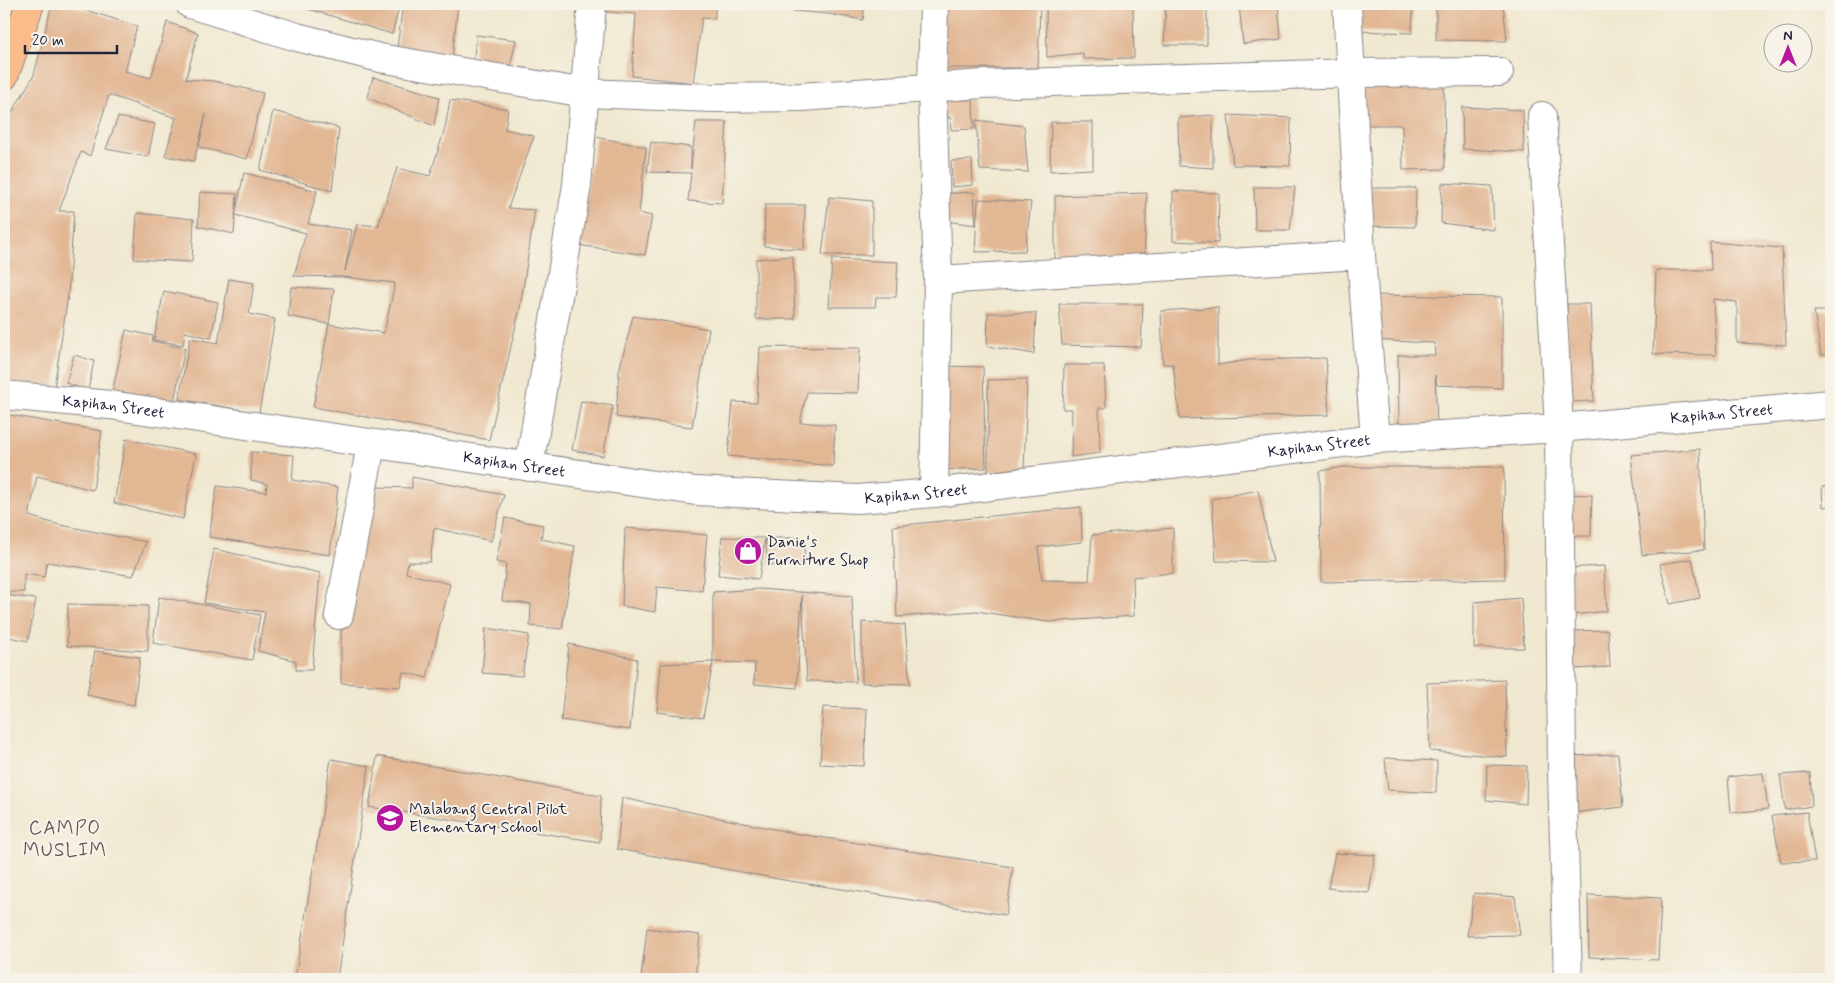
<svg xmlns="http://www.w3.org/2000/svg" width="1835" height="983" viewBox="0 0 1835 983" font-family="Mynerve,sans-serif">
  <style>
    .building { fill: #e2b794 }
    .lines { fill: none; stroke-linecap: round; stroke-linejoin: round }
    .minor-casing { stroke: #898586; stroke-width: 30 }
    .highway-casing { stroke: #898586; stroke-width: 30 }
    .minor { stroke: #fff; stroke-width: 28 }
    .highway { stroke: #f9bc8a; stroke-width: 28 }
    .labels { text-anchor: middle; dominant-baseline: central; stroke-width: 4; stroke-linejoin: round; paint-order: stroke }
    .street-label { font-size: 16px; fill: #22223b; stroke: #f7f3e8 }
    .poi-label { font-size: 16px; fill: #22223b; stroke: #f7f3e8; text-anchor: start }
    .quarter-label { font-size: 19px; letter-spacing: 1px; fill: #65565a; stroke: #f7f3e8 }
  </style>
  <rect width="100%" height="100%" fill="#f7f3e8"/>
  <filter id="ink" filterUnits="userSpaceOnUse"><feTurbulence type="fractalNoise" baseFrequency=".02" numOctaves="2"/><feDisplacementMap in="SourceGraphic" scale="10" xChannelSelector="R" yChannelSelector="G"/><feConvolveMatrix kernelMatrix="1 2 1 2 8 2 1 2 1" color-interpolation-filters="sRGB"/></filter>
  <filter id="wash" filterUnits="userSpaceOnUse"><feTurbulence type="fractalNoise" baseFrequency=".0096" numOctaves="4" result="noise"/><feDisplacementMap in="SourceGraphic" scale="20" xChannelSelector="R" yChannelSelector="G"/><feGaussianBlur stdDeviation="1.12" result="paint"/><feColorMatrix in="noise" values="0 0 0 0 0 0 0 0 0 0 0 0 0 0 0 0 0 1.4 0 .05"/><feComposite in="paint" operator="in"/></filter>
  <g filter="url(#wash)">
    <rect width="100%" height="100%" fill="#f0e8d0"/>
    <g id="blocks">
      <!-- building -->
      <path class="building" d="M52 4H66L137 26 125 71 151 78 167 22 198 33 186 79 214 81 263 93 247 159 199 147 206 114 194 161 165 156 176 118 109 95 90 156 81 152 59 211H74L68 295 54 388 4 381V126L34 75Z
        M284 4H305V8Z
        M306 4H400L392 34 305 8Z
        M403 4H458L451 68 396 55Z
        M607 4H715V19L702 18 693 83 632 76 636 14 606 12Z
        M752 4H781V7L752 5Z
        M794 4H865L863 20 829 14 793 11Z
        M939 4H1040L1038 68H942Z
        M1080 4H1133L1134 58 1083 59V53L1047 57 1046 7Z
        M1166 4H1207V45H1164Z
        M1239 4H1278L1281 39 1243 44Z
        M1357 4H1413L1412 33 1356 31Z
        M1436 4H1503L1507 41 1436 40Z
        M476 35 516 40 508 76 473 68Z
        M373 77 439 97 434 126 368 98Z
        M1363 85H1444L1445 169 1403 170 1402 125H1364Z
        M450 100 508 109 505 129 534 136 508 208 535 210 520 308 489 440 313 407 329 324 384 333 395 283 343 277 294 276 306 233 235 215 244 173 317 191 308 224 352 230 345 271 357 224 378 226 397 168 430 176 445 128Z
        M941 100H973L974 129 951 130 950 117 940 119Z
        M1462 107 1523 110 1524 152 1463 149Z
        M273 111 339 128 332 191 260 170Z
        M1213 115V168L1179 166 1178 118Z
        M1228 115 1291 118 1290 166 1233 165Z
        M118 117 155 124 148 157 106 149Z
        M976 120 1024 126 1028 172 980 170Z
        M696 122H727L722 203 688 201 691 173 647 172 651 142 691 147V169Z
        M1051 122H1093V169L1050 171Z
        M596 137 646 147 639 213 652 216 645 255 578 245Z
        M972 160 973 185 952 187 951 161Z
        M1442 183 1492 186 1494 230 1441 223Z
        M1254 187H1295L1290 230H1255Z
        M1370 188H1416L1415 227 1370 226Z
        M1173 191 1219 193 1218 243 1173 241Z
        M200 192 237 194 234 234 198 226Z
        M974 192 976 225 938 220V194Z
        M1147 193 1144 262 1055 260V196Z
        M829 197 872 201V255H822Z
        M978 199 1031 202 1025 251 975 252Z
        M765 205H805L804 250 764 246Z
        M137 213 194 219 192 262 134 259Z
        M1710 242 1782 248 1786 345 1737 343V302L1713 299 1716 355 1653 354 1656 270H1711Z
        M793 256 795 319H756V259Z
        M832 259 898 262 896 297H876L875 307H829Z
        M229 279 254 283 249 314 275 319 259 413 179 399 190 338 218 343Z
        M291 287 334 289 329 324 288 316Z
        M164 291 218 302 211 338 185 332 183 345 154 340Z
        M1370 295 1502 297V388L1437 385 1435 375 1437 424 1399 425 1398 355H1435L1434 343 1370 340Z
        M1059 304H1143L1141 347 1062 345Z
        M1567 304H1590L1594 401 1569 402Z
        M1218 307V365L1249 360 1326 358 1329 415 1180 419 1173 364H1163L1161 311Z
        M1814 311H1831V354L1821 355Z
        M988 313H1036L1034 354 987 346Z
        M633 316 709 329 692 427 616 417 619 371Z
        M126 330 153 336 152 341 185 348 173 406 112 393Z
        M760 347 860 348 858 393 807 392 800 422 835 425 833 466 728 456 733 402 757 403Z
        M74 355 94 361 88 391 66 383Z
        M1064 365H1104L1106 408H1099L1100 453 1071 457 1072 409H1063Z
        M943 366 983 367 986 468 938 470Z
        M1027 379 1024 472H988V380Z
        M581 401 613 406 603 456 572 450Z
        M4 414 102 431 93 490 37 476 29 516 56 524 146 542 133 576 47 562 44 577 24 574V592H4Z
        M126 439 196 454 183 519 114 503Z
        M1700 449 1704 550 1642 555 1631 455Z
        M251 452 294 455 292 480 338 487 330 555 209 537 217 486 266 492 267 484 251 480Z
        M1344 467H1504L1505 579 1321 582 1320 471Z
        M412 477 504 495 491 541 434 528 430 562H408L406 573 450 584 427 678 403 672 400 687 341 683V625L377 487 412 488Z
        M1831 486V506L1823 507 1822 487Z
        M1258 490 1273 562 1216 561 1212 499Z
        M1567 494 1592 495 1591 536H1568Z
        M1081 507 1082 542 1038 547 1042 580 1089 581 1092 535 1173 528V573L1133 577 1134 616 1048 622 976 611 897 617 893 526Z
        M505 518 543 525 541 539 575 546 562 629 530 626 531 604 502 601 506 564 496 562Z
        M625 528 707 535 702 591 657 587 655 612 622 606Z
        M722 537 765 538 759 579 718 575Z
        M765 538H805L804 564 768 565Z
        M214 549 320 573 312 670H296V661L258 651 265 612 204 603Z
        M1692 559 1700 598 1670 604 1660 564Z
        M1604 566 1607 611 1573 615 1565 568Z
        M759 589 852 596 856 682 807 681 802 595 797 688 754 684 755 663 713 662V592Z
        M4 595 36 599 28 641 4 636Z
        M159 597 260 615 252 660 153 643Z
        M1521 598 1524 648H1474V602Z
        M68 604 148 606V651L67 646Z
        M862 622 905 625 910 684 862 683Z
        M486 628 529 635 522 676 482 673Z
        M1608 630 1610 667 1575 669 1572 631Z
        M569 644 637 659 630 730 561 720Z
        M95 651 140 657 134 705 87 695Z
        M713 662 703 718 657 712 661 664Z
        M1505 680 1507 757 1430 751 1427 683Z
        M823 707 867 709 864 766 820 764Z
        M1618 754 1623 807 1572 813 1569 756Z
        M377 756 601 796 600 842 369 807Z
        M1385 758 1437 761 1436 793 1388 790Z
        M331 759 369 766 337 979H295Z
        M1487 765 1527 766 1526 804 1486 800Z
        M1763 773 1768 809 1731 813 1728 777Z
        M1810 773 1812 806 1785 810 1780 775Z
        M622 798 793 833 1013 867 1006 915 784 880 617 849Z
        M1807 812 1815 861 1781 862 1772 816Z
        M1335 853 1375 855 1369 893 1328 888Z
        M1474 893 1515 897 1520 935 1467 936Z
        M1588 895 1661 898 1658 960 1589 957Z
        M647 928 700 935 695 979H641Z"/>
    </g>
  </g>
  <g filter="url(#ink)">
    <use href="#blocks" fill-opacity="0" stroke="#898586" stroke-width="1"/>
    <g class="lines">
      <defs>
        <g id="minor">
          <path d="M190 4 297 37 380 58 585 93 713 98 801 97 983 84 1353 73 1499 72"/>
          <path d="M934 4 932 87 938 280 934 493"/>
          <path d="M1347 4 1361 255 1375 439"/>
          <path d="M1542 116 1559 428 1562 773 1568 979"/>
          <path d="M938 280 1361 255"/>
          <path id="s1" d="M4 395 110 405 696 491 857 499 934 493 1375 439 1559 428 1831 404"/>
          <path d="M529 467 577 185 592 4"/>
          <path d="M339 615 371 445"/>
        </g>
        <path id="highway" d="M4 76 30 4"/>
      </defs>
      <!-- minor casing -->
      <use href="#minor" class="minor-casing"/>
      <!-- highway casing -->
      <use href="#highway" class="highway-casing"/>
      <!-- minor -->
      <use href="#minor" class="minor"/>
      <!-- highway -->
      <use href="#highway" class="highway"/>
    </g>
  </g>
  <!-- icons -->
  <defs>
    <symbol id="shop-disc" viewBox="-11 -11 22 22"><circle r="9.5" fill="#b5179e" stroke="#f7f3e8"/><path d="M-5-2.5h2.3a2.7 3.5 0 0 1 5.4 0H5L5.5 6h-11ZM-1.5-2.5h3a1.5 2.3 0 0 0-3 0Z" fill="#fff"/></symbol>
    <symbol id="school-disc" viewBox="-11 -11 22 22"><circle r="9.5" fill="#b5179e" stroke="#f7f3e8"/><path d="M0-5L7-2L0 1L-7-2ZM-4 1L0 2.5L4 1V4Q0 6-4 4Z" fill="#fff"/></symbol>
  </defs>
  <g fill-rule="evenodd">
    <use href="#shop-disc" x="732" y="535" width="32" height="32"/>
    <use href="#school-disc" x="374" y="802" width="32" height="32"/>
  </g>
  <g class="labels">
    <!-- street labels -->
    <g class="street-label">
      <text stroke="none"><textPath href="#s1" startOffset="110">Kapihan Street</textPath></text>
      <text stroke="none"><textPath href="#s1" startOffset="1729">Kapihan Street</textPath></text>
      <text stroke="none"><textPath href="#s1" startOffset="1325">Kapihan Street</textPath></text>
      <text stroke="none"><textPath href="#s1" startOffset="515">Kapihan Street</textPath></text>
      <text stroke="none"><textPath href="#s1" startOffset="919">Kapihan Street</textPath></text>
    </g>
    <!-- poi labels -->
    <g class="poi-label">
      <text x="767" y="542">Danie's<tspan x="767" dy="18">Furniture Shop</tspan></text>
      <text x="409" y="809">Malabang Central Pilot<tspan x="409" dy="18">Elementary School</tspan></text>
    </g>
    <!-- quarter labels -->
    <g class="quarter-label">
      <text x="65" y="828">CAMPO<tspan x="65" dy="22">MUSLIM</tspan></text>
    </g>
  </g>
  <!-- margin -->
  <rect width="1835" height="983" fill="none" stroke="#f7f3e8" stroke-width="20"/>
  <!-- north arrow -->
  <g transform="translate(1788 48)"><circle r="24" fill="#f7f3e8" stroke="#a29fa3"/>
  <path d="M0-4L9 19L0 12L-9 19Z" fill="#b5179e"/>
  <text y="-8" font-size="14" font-weight="bold" text-anchor="middle" fill="#22223b">N</text>
  </g>
  <!-- scale -->
  <path d="M25 45v8h92v-8" fill="none" stroke="#22223b" stroke-width="2.5"/>
  <text x="32" y="45" font-size="15" fill="#22223b" stroke="#f7f3e8" stroke-width="4" paint-order="stroke">20 m</text>
</svg>
